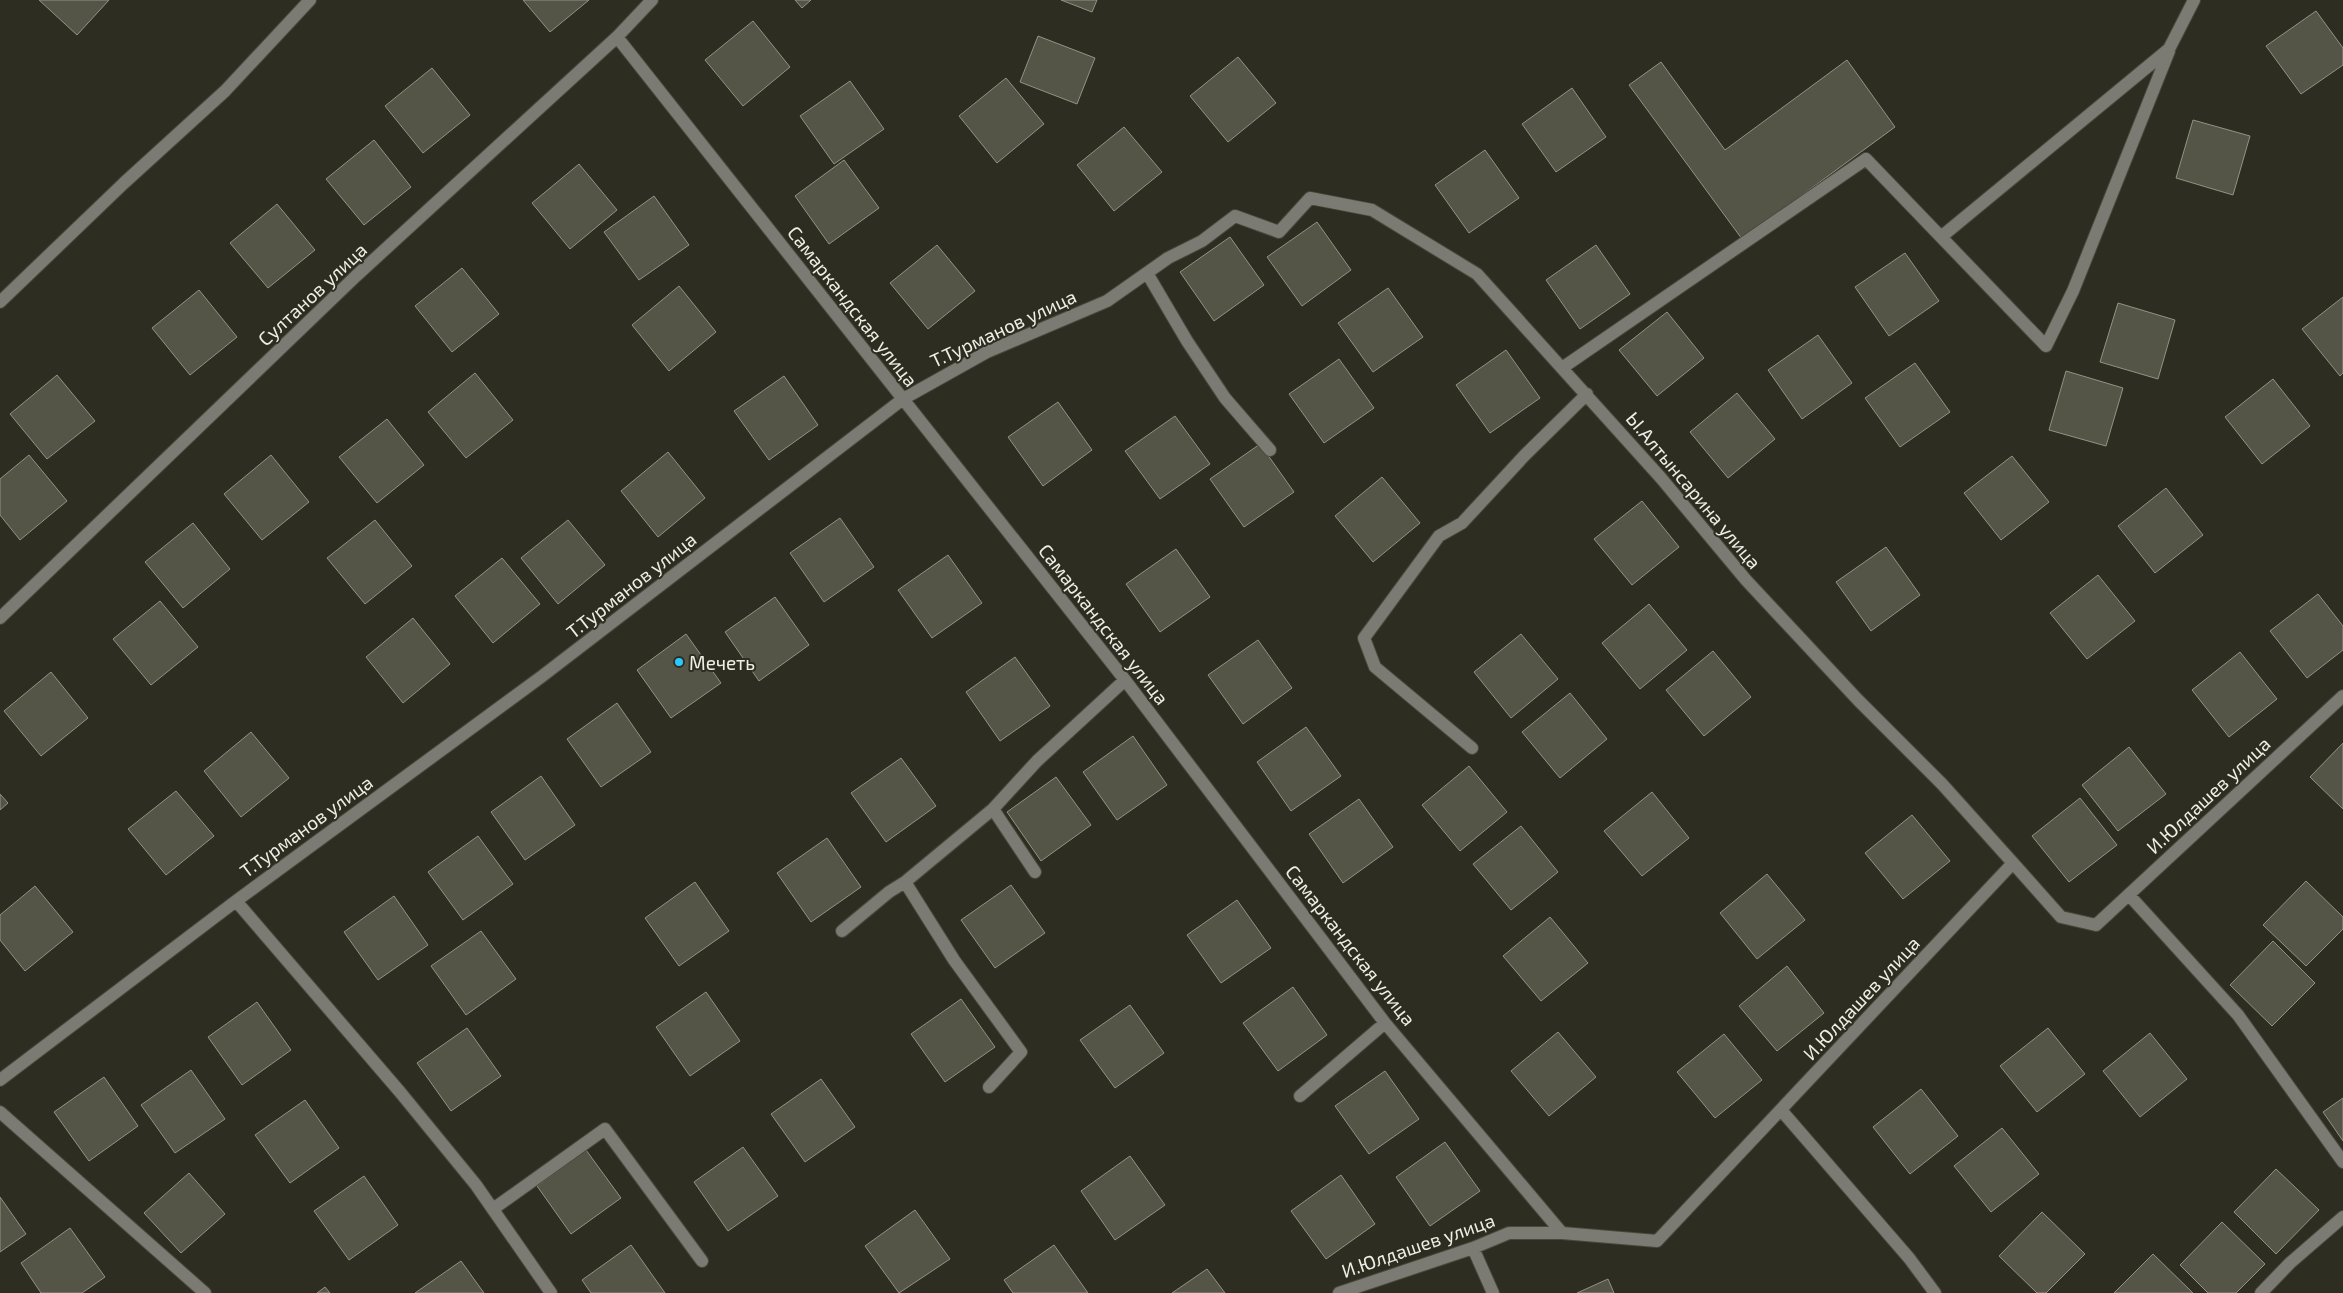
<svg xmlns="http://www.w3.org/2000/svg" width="2343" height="1293" viewBox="0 0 2343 1293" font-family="'Exo 2',sans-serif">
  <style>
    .building { fill: #555547; stroke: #939283 }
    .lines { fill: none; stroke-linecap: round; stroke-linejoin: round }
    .minor-casing { stroke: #49483d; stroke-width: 14 }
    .minor { stroke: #7b7b74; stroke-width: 12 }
    .poi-dot { fill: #29c8ff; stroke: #2e2d21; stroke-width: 2 }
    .labels { text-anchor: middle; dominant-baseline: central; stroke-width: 4; stroke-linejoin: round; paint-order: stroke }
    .street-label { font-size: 19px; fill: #efefe7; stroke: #2e2d21 }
    .poi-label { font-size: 19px; fill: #efefe7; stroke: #2e2d21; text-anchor: start }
  </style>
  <rect width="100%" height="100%" fill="#2e2d21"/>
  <!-- building -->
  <path class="building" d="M39 0H109L77 35Z
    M523 0H589L550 32Z
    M795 0H811L802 8Z
    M1061 0H1097L1092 12Z
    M2316 11 2343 48V65L2301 94 2266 46Z
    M753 21 790 67 743 106 705 60Z
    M1038 36 1095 58 1077 104 1020 82Z
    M1238 57 1276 103 1228 142 1190 96Z
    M1847 60 1895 127 1742 239 1629 85 1661 62 1725 150Z
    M432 68 470 115 423 153 385 106Z
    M1006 78 1044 124 997 163 959 116Z
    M850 81 884 129 834 164 800 116Z
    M1572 88 1606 137 1556 172 1522 124Z
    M2193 120 2250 136 2233 195 2176 178Z
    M1124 127 1162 172 1114 211 1077 165Z
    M374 140 411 187 364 225 326 179Z
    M1485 150 1519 198 1469 233 1435 185Z
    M844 160 879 208 829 244 795 196Z
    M579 164 617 210 570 249 532 203Z
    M654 196 689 245 639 280 604 232Z
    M277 204 315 250 268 288 230 243Z
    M1317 222 1351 270 1302 306 1267 257Z
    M1230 237 1264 285 1214 321 1180 272Z
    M937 245 975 291 928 329 890 283Z
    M1596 245 1630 294 1580 329 1546 280Z
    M1905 253 1939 301 1889 336 1855 287Z
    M462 268 499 314 452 352 415 306Z
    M679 286 716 332 669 371 632 325Z
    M1388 288 1423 337 1373 372 1338 323Z
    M199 290 237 337 190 375 152 328Z
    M2343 297V373L2340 376 2302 329Z
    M2118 303 2175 320 2158 379 2100 362Z
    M1667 312 1704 358 1657 396 1619 350Z
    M1818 335 1852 383 1802 419 1768 370Z
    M1506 350 1540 398 1490 433 1456 385Z
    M1339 359 1374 408 1324 443 1289 394Z
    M1915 363 1950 412 1900 447 1865 398Z
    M2066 371 2123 388 2106 446 2049 430Z
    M475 373 513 420 466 458 428 412Z
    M57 375 95 421 47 459 10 414Z
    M784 376 818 425 769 460 734 411Z
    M2273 379 2310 426 2262 464 2225 417Z
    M1737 393 1775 439 1728 478 1690 432Z
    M1058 402 1092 450 1043 486 1008 437Z
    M1175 416 1210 464 1160 499 1125 451Z
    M387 419 424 465 377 503 339 457Z
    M1260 444 1294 492 1244 527 1210 479Z
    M668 452 705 498 658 537 621 491Z
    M29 455 67 501 20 540 0 515V479Z
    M271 455 309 502 262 540 224 494Z
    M2012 456 2049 502 2001 540 1964 493Z
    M1382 477 1420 523 1373 562 1335 516Z
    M2166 488 2203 535 2155 573 2118 526Z
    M1642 501 1679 547 1632 585 1594 539Z
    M840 518 874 567 824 602 790 553Z
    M375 520 412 566 365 604 327 558Z
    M568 520 605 565 558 604 521 558Z
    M193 523 230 569 183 608 145 562Z
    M1886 547 1920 595 1871 631 1836 582Z
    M1176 549 1210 597 1160 632 1126 584Z
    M948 555 982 603 932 638 898 590Z
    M502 558 540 604 493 643 455 596Z
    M2098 575 2135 621 2087 659 2050 613Z
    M2318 594 2343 626V650L2307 678 2270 631Z
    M775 597 809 645 759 681 725 632Z
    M160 601 198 647 151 685 113 639Z
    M1649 604 1687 650 1640 689 1602 643Z
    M413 618 450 664 403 703 366 657Z
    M686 634 721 683 671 718 637 670Z
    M1521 634 1558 679 1511 718 1474 672Z
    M1258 640 1292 688 1243 724 1208 675Z
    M1713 651 1751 697 1704 736 1666 690Z
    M2240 652 2277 699 2229 737 2192 690Z
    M1015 657 1050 706 1000 741 966 692Z
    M51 672 88 718 41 756 4 711Z
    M1570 693 1607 739 1560 778 1522 732Z
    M617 703 651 752 601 787 567 739Z
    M1306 727 1341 776 1291 811 1257 762Z
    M251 732 289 778 241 817 204 771Z
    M1133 736 1167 785 1117 820 1083 772Z
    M2343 743V809L2310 777Z
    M2129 747 2166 794 2118 831 2082 785Z
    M901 758 936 806 886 842 851 793Z
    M1469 766 1507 812 1460 851 1422 805Z
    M541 776 575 825 525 860 491 812Z
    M1056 777 1091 825 1041 861 1007 812Z
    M176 791 214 836 166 875 128 829Z
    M1652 792 1689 838 1642 876 1604 831Z
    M0 794 8 803 0 810Z
    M2080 798 2117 845 2069 882 2032 836Z
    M1359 799 1393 847 1343 883 1309 834Z
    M1912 815 1950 861 1903 899 1865 853Z
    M1521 826 1558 872 1511 910 1473 864Z
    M478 836 513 884 463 920 428 872Z
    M827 838 861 887 811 922 777 873Z
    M1767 874 1805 920 1757 959 1720 913Z
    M2306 881 2343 917V929L2306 966 2263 925Z
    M695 882 729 931 679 966 645 918Z
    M1011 885 1045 933 995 968 961 920Z
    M35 886 73 932 25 971 0 940V915Z
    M394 896 428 945 378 980 344 932Z
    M1237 900 1271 948 1221 983 1187 935Z
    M1550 917 1588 963 1541 1001 1503 956Z
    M481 931 516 979 466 1015 431 966Z
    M2273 941 2315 983 2272 1026 2230 985Z
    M1787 966 1824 1013 1777 1051 1739 1006Z
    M1293 987 1327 1035 1278 1071 1243 1023Z
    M706 992 740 1041 690 1076 656 1027Z
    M961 999 995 1047 945 1082 911 1034Z
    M257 1002 291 1050 242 1085 208 1037Z
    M1130 1005 1164 1053 1115 1088 1080 1040Z
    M467 1028 501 1076 451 1111 417 1063Z
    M2048 1028 2085 1074 2037 1112 2000 1066Z
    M1558 1032 1596 1077 1549 1116 1511 1071Z
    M2150 1033 2187 1079 2140 1117 2103 1071Z
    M1724 1034 1762 1080 1715 1118 1677 1072Z
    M191 1070 225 1119 175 1153 141 1105Z
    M1385 1071 1419 1119 1369 1154 1335 1106Z
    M104 1077 138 1126 89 1161 54 1112Z
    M821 1079 855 1127 805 1162 771 1114Z
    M1921 1089 1958 1136 1910 1174 1873 1127Z
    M2343 1098V1141L2323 1112Z
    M305 1100 339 1148 290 1183 255 1135Z
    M2002 1128 2039 1174 1991 1212 1954 1166Z
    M1445 1142 1480 1191 1430 1226 1396 1177Z
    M743 1147 778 1196 728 1231 694 1182Z
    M586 1150 621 1198 571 1234 537 1186Z
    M1130 1156 1165 1205 1115 1240 1081 1191Z
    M2276 1169 2319 1210 2276 1254 2234 1212Z
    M189 1173 225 1214 181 1253 144 1213Z
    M1341 1175 1375 1224 1326 1259 1291 1211Z
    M364 1176 398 1225 349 1260 314 1211Z
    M0 1197 26 1234 0 1252Z
    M915 1210 950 1259 899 1293 865 1246Z
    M2042 1212 2085 1254 2046 1293H2037L1999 1256Z
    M2222 1222 2265 1264 2236 1293H2208L2180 1265Z
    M70 1228 105 1277 82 1293H41L21 1263Z
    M631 1245 665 1293H591L582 1280Z
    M1054 1245 1088 1293H1013L1004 1280Z
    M2153 1254 2193 1293H2114Z
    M461 1261 484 1293H415Z
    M1207 1269 1225 1293H1172Z
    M1608 1279 1614 1293H1577Z
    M325 1287 330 1293H317Z"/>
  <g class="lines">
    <defs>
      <path id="minor" d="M617 37 1125 680 1385 1023 1562 1233
        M1941 237 2046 346 2073 291 2169 51
        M1147 273 1187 341 1225 398 1270 450
        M0 302 124 183 225 91 310 0
        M1562 368 1866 159 1941 237 2169 49 2194 0
        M0 618 356 276 617 37 652 0
        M1472 748 1375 667 1364 638 1439 536 1462 523 1524 456 1587 394
        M993 809 1035 872
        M2129 895 2238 1015 2343 1162
        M236 901 400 1092 476 1185 551 1293
        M842 931 889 892 905 882
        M0 1080 236 901 541 677 903 399 987 352 1107 301 1168 258 1202 241 1235 216 1279 232 1310 198 1372 210 1477 274 1661 478 1746 580 1858 700 1942 784 2013 863
        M989 1087 1021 1052 954 960 905 882 993 809 1037 761 1125 680
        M1300 1096 1385 1023
        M1781 1110 1909 1258 1935 1293
        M0 1112 205 1293
        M493 1209 605 1129 702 1261
        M1473 1248 1493 1293
        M1339 1293 1473 1248 1509 1233H1562L1657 1241 2013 863 2061 917 2096 925 2343 696
        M2261 1293 2290 1263 2343 1217"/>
    </defs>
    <!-- minor casing -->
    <use href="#minor" class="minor-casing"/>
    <!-- minor -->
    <use href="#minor" class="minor"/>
  </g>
  <!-- markers -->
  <circle class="poi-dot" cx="679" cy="662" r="5"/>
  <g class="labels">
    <!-- street labels -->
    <g class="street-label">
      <text transform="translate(312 294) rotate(-43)">Султанов улица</text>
      <text transform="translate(853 306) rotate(52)">Самаркандская улица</text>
      <text transform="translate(1003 328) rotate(-25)">Т.Турманов улица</text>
      <text transform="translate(1694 490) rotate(50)">Ы.Алтынсарина улица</text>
      <text transform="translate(631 585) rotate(-38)">Т.Турманов улица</text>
      <text transform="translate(1104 624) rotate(52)">Самаркандская улица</text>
      <text transform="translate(2208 795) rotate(-43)">И.Юлдашев улица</text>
      <text transform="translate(306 826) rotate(-36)">Т.Турманов улица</text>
      <text transform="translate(1351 945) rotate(52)">Самаркандская улица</text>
      <text transform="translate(1861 998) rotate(-47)">И.Юлдашев улица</text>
      <text transform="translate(1418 1245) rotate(-19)">И.Юлдашев улица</text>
    </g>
    <!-- poi labels -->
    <g class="poi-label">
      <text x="689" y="662">Мечеть</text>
    </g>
  </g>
</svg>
